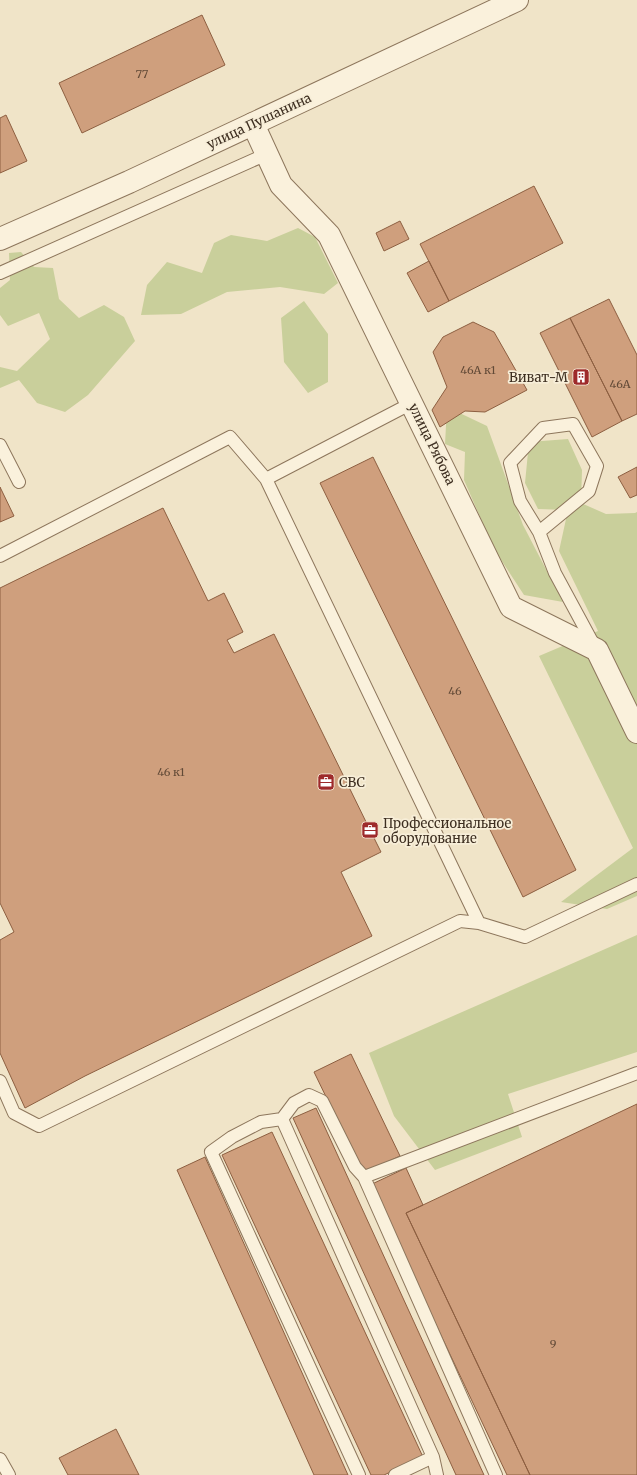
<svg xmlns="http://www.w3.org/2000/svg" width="637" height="1475" viewBox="0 0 637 1475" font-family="Merriweather,serif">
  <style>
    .green { fill: #c9cf9b }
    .building { fill: #cf9f7d; stroke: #8d5f41 }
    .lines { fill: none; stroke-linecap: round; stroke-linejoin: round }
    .service-casing { stroke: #8d765c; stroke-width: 14 }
    .minor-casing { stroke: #8d765c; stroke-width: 24 }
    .tertiary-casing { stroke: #8d765c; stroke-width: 24 }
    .service { stroke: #faf1dc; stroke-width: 12 }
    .minor { stroke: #faf1dc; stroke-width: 22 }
    .tertiary { stroke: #faf1dc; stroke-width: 22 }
    .labels { text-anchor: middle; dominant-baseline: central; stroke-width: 3.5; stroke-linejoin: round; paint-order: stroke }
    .number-label { font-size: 11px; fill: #624a37 }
    .street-label { font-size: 13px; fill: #3d2e20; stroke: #f7eed8 }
    .poi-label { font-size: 13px; fill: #3d2e20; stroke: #f7eed8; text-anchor: start }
  </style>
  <rect width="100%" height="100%" fill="#f0e4c8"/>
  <!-- green -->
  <path class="green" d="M298 228 315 237 338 283 324 294 280 287 227 292 181 314 141 315 147 285 167 262 202 273 214 243 231 235 267 241Z
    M21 252 34 267 53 268 59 299 79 318 104 305 124 317 135 341 88 395 65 412 37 403 19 380 0 388V367L17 371 50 339 39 313 8 326 0 315V288L10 280 9 253Z
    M304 301 328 334V382L308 393 284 362 281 318Z
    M447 407 487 426 523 525 563 602 524 595 494 549 464 480 465 452 445 444Z
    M568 439 582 470 581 503 606 514 635 513 637 512V896L607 909 561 902 633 848 539 656 598 631 559 551 568 510 538 509 525 483 529 442Z
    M637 935V1052L508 1094 522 1137 435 1170 394 1116 369 1053Z"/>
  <!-- building -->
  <path class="building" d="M202 15 225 65 82 133 59 83Z
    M6 115 27 161 0 173V118Z
    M534 186 563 243 449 301 420 244Z
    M400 221 409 239 384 251 376 233Z
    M429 261 449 301 428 312 407 273Z
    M609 299 637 355V414L622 421 570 318Z
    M570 318 622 421 592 437 540 333Z
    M473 322 494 332 527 390 485 412 465 411 440 427 432 410 447 387 433 352 443 337Z
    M373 457 576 870 523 897 320 483Z
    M637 467V495L630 498 618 477Z
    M0 487 14 516 0 522Z
    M163 508 208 601 224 593 243 632 227 640 234 653 274 634 370 830 381 852 341 872 372 936 85 1076 25 1108 0 1053V940L14 932 0 903V588Z
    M351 1054 400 1156 363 1173 314 1072Z
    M637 1104V1475H530L406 1213Z
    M316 1108 484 1475H456L293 1118Z
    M272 1132 423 1457 384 1475H371L222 1155Z
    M205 1157 348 1475H314L177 1170Z
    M406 1168 423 1205 406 1213 530 1475H507L370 1185Z
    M116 1429 139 1475H68L59 1458Z"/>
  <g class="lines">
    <defs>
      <path id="service" d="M0 273 267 154
        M412 403 266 479 479 923 525 937 637 884
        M0 445 19 482
        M539 532 589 491 597 466 573 424 543 428 510 463 520 501 539 532 555 573 595 647
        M0 556 230 437 266 479
        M0 1081 14 1113 39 1126 460 921 479 923
        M282 1119 261 1122 232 1137 211 1152 359 1475
        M364 1177 355 1167 322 1101 309 1095 294 1103 282 1119 433 1457 437 1475
        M0 1459 9 1475
        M395 1475 433 1457
        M496 1475 364 1177 637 1073"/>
      <path id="minor" d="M253 124 281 185 329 235 511 607 597 650 637 732"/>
      <path id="tertiary" d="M0 239 129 182 517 0"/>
    </defs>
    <!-- service casing -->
    <use href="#service" class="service-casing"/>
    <!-- minor casing -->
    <use href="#minor" class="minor-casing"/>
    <!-- tertiary casing -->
    <use href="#tertiary" class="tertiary-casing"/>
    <!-- service -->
    <use href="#service" class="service"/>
    <!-- minor -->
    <use href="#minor" class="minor"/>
    <!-- tertiary -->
    <use href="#tertiary" class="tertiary"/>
  </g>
  <!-- icons -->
  <defs>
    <symbol id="building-square" viewBox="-11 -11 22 22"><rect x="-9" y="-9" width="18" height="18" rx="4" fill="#9e2a2b" stroke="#f7eed8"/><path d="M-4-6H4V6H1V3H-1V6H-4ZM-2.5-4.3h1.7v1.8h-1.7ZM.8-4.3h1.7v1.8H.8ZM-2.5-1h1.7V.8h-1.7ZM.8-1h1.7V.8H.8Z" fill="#fff"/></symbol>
    <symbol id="office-square" viewBox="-11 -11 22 22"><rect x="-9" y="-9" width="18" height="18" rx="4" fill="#9e2a2b" stroke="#f7eed8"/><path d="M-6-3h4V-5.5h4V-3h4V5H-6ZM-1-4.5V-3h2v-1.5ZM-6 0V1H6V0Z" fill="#fff"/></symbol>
  </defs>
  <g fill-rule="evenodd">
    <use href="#building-square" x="571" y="367" width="20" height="20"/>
    <use href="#office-square" x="316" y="772" width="20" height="20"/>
    <use href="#office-square" x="360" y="820" width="20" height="20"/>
  </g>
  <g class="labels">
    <!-- number labels -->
    <g class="number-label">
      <text x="142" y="74">77</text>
      <text x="478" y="370">46А к1</text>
      <text x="620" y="384">46А</text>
      <text x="455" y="691">46</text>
      <text x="171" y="772">46 к1</text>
      <text x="553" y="1344">9</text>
    </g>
    <!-- street labels -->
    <g class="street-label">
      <text transform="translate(259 121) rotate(-25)">улица Пушанина</text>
      <text transform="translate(432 444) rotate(64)">улица Рябова</text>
    </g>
    <!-- poi labels -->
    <g class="poi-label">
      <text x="568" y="377" text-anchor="end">Виват-М</text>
      <text x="339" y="782">СВС</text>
      <text x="383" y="823">Профессиональное<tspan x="383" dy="15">оборудование</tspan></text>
    </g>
  </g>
</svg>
